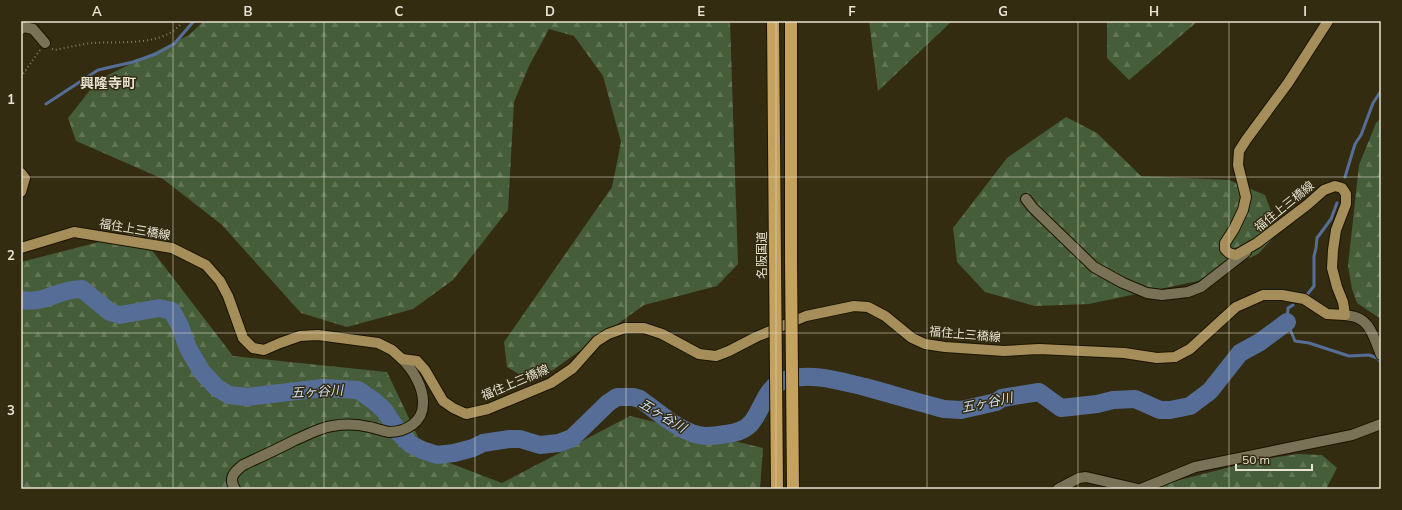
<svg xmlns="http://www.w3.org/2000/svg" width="1402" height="510" viewBox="0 0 1402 510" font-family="Mulish,'Noto Sans JP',sans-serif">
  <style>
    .forest { fill: url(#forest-firs) }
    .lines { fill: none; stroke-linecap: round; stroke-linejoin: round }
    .stream { stroke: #566e97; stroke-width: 3 }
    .river { stroke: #566e97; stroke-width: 18 }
    .minor-casing { stroke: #1a1400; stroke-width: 12 }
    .major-casing { stroke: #1a1400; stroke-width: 12 }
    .highway-casing { stroke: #1a1400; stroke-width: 14 }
    .path { stroke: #827d67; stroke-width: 2; stroke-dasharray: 1 3; stroke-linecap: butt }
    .minor { stroke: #7a7256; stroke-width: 10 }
    .major { stroke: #a68e5a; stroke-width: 10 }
    .highway { stroke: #c4a15d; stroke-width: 12 }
    .highway-bridge-casing { stroke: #1a1400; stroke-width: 14; stroke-linecap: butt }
    .highway-bridge { stroke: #c4a15d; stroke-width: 12 }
    .grid { fill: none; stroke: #e7e3d3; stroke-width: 1; stroke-opacity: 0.55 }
    .labels { text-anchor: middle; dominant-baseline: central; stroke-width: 3; stroke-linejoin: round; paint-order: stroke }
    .street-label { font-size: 12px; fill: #e7e3d3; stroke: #332c11 }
    .water-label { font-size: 13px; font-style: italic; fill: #cdddf7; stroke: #332c11 }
    .quarter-label { font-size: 14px; font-weight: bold; fill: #e7e3d3; stroke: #332c11 }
    .neatline { fill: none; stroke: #e7e3d3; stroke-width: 1.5 }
    .grid-label { font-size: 13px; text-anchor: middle; font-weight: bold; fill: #e7e3d3 }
  </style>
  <defs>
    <pattern id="forest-firs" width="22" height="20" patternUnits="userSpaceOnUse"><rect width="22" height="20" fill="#465d39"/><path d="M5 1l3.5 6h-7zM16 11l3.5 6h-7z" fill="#617455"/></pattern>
  </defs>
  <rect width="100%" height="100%" fill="#332c11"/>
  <!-- forest -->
  <path class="forest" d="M204 21H730L738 264 717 286 644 305 553 370 522 376 507 367 504 342 612 187 621 142 603 76 574 36 549 29 529 66 514 102 508 210 453 280 413 309 347 327 301 313 222 225 163 179 76 141 68 118 98 80 189 35Z
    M869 21H952L878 91Z
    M1107 21H1198L1129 80 1107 58Z
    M1066 117 1097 133 1141 176 1229 180 1265 195 1279 232 1258 254 1198 281 1089 304 1035 306 985 292 957 262 953 228 1007 158Z
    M1381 118V319L1357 303 1352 289 1348 266 1359 165 1376 123Z
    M138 232 233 356 387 372 426 454 502 483 630 416 763 448 760 489H21V262Z
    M1297 454 1322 455 1337 468 1326 489H1144L1258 460Z"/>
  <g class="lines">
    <!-- stream -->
    <path class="stream" d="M46 104 98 70 133 62 156 54 174 44 194 21
      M1345 177 1355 144 1361 135 1373 103 1381 91
      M1306 296 1314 286V256L1316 248 1317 238 1331 219 1337 203
      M1293 305 1288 308 1287 322 1295 341 1309 343 1349 356 1369 355 1377 358 1381 362"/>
    <!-- river -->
    <path class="river" d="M21 300C47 304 57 289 82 289L110 312 120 315 159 308 172 311 180 326 188 348 202 372 217 388 229 395 247 397 322 388 358 390 374 401 384 410 400 434 410 444 422 450 437 455 454 453 473 448 483 443 510 439H520L540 445 559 443 572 438 608 403 617 397H633L640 399C657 411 685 437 707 436 713 436 720 435 726 434 735 433 746 430 752 422 763 408 766 386 785 380 812 372 839 381 865 387 891 394 917 402 944 409L961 410 996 402 1002 398 1039 392 1061 408 1097 404 1113 400 1135 399 1160 410H1170L1190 406 1210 391 1240 353 1260 342 1287 322"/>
    <defs>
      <path id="minor" d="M21 29 24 27 33 29 45 43
        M1026 199 1033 208 1094 267 1123 283 1147 293 1162 295 1188 292 1201 287 1246 252
        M1345 315C1349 316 1354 316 1358 318 1371 323 1376 343 1381 355
        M235 489C228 478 234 472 243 465 260 457 278 449 295 440 307 435 319 428 332 426 344 424 357 424 369 427 375 428 383 431 389 432 406 432 423 422 423 404 424 388 413 370 402 359
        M1058 489 1079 478 1086 477 1138 489
        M1141 489 1195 467 1352 435 1381 424"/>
      <path id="major" d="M21 173 25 178 21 192
        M21 248 74 232 172 248 206 265 220 281 228 296 243 338 253 348 264 350 280 343 300 336 318 335 378 343 392 350 402 359 417 361 425 370 443 401 453 408 466 414 488 409 551 383 573 368 597 341 608 334 625 328H644L662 334 699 354 716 356 729 351 756 337 806 316 854 306 868 307 885 316 912 338 925 344 945 347 1004 351 1039 349 1124 353 1157 358 1175 357 1190 349 1236 307 1263 295H1282L1304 299 1327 314 1345 315 1343 302 1337 287 1332 268 1333 250 1336 230 1346 204V194L1342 188 1335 186 1324 190 1307 205 1257 243 1236 255 1229 253 1225 249V243L1234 229 1243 210 1246 197 1238 165 1239 151 1246 140 1288 83 1328 21"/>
      <path id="highway" d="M773 21 775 260
        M791 259V21"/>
    </defs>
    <!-- minor casing -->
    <use href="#minor" class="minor-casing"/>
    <!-- major casing -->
    <use href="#major" class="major-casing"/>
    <!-- highway casing -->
    <use href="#highway" class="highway-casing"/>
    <!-- path -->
    <path class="path" d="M52 49 54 50C67 48 80 44 93 43 121 41 166 47 183 21
      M21 77 40 50"/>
    <!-- minor -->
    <use href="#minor" class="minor"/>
    <!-- major -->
    <use href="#major" class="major"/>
    <!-- highway -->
    <use href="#highway" class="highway"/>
    <defs>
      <path id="highway-bridge" d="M791 259 793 489
        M775 260 777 489"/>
    </defs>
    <!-- highway-bridge casing -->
    <use href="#highway-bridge" class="highway-bridge-casing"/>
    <!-- highway-bridge -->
    <use href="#highway-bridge" class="highway-bridge"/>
  </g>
  <!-- grid -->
  <path class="grid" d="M173 21V489M324 21V489M475 21V489M626 21V489M776 21V489M927 21V489M1078 21V489M1229 21V489M21 177H1381M21 333H1381"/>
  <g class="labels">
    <!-- street labels -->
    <g class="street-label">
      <text transform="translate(1284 206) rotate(-39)">福住上三橋線</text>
      <text transform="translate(135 229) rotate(10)">福住上三橋線</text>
      <text transform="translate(761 255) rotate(-90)">名阪国道</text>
      <text transform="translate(965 334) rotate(5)">福住上三橋線</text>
      <text transform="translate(515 382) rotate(-23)">福住上三橋線</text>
    </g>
    <!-- water labels -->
    <g class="water-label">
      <text transform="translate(317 391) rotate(-3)">五ヶ谷川</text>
      <text transform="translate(987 402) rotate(-12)">五ヶ谷川</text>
      <text transform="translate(663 415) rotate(31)">五ヶ谷川</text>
    </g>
    <!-- quarter labels -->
    <g class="quarter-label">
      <text x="108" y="83">興隆寺町</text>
    </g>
  </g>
  <!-- border -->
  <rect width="1402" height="510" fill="none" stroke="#332c11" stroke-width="44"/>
  <!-- scale -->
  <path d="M1236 464v6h76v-6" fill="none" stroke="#e7e3d3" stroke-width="2"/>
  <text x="1242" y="464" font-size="12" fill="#e7e3d3" stroke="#332c11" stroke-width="3" paint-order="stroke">50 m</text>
  <rect x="22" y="22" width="1358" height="466" class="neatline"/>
  <g class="grid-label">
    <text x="97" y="16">A</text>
    <text x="248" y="16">B</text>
    <text x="399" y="16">C</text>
    <text x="550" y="16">D</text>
    <text x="701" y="16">E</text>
    <text x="852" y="16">F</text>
    <text x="1003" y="16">G</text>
    <text x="1154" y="16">H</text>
    <text x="1305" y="16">I</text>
    <text x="11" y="104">1</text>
    <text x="11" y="260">2</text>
    <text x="11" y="415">3</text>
  </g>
</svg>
